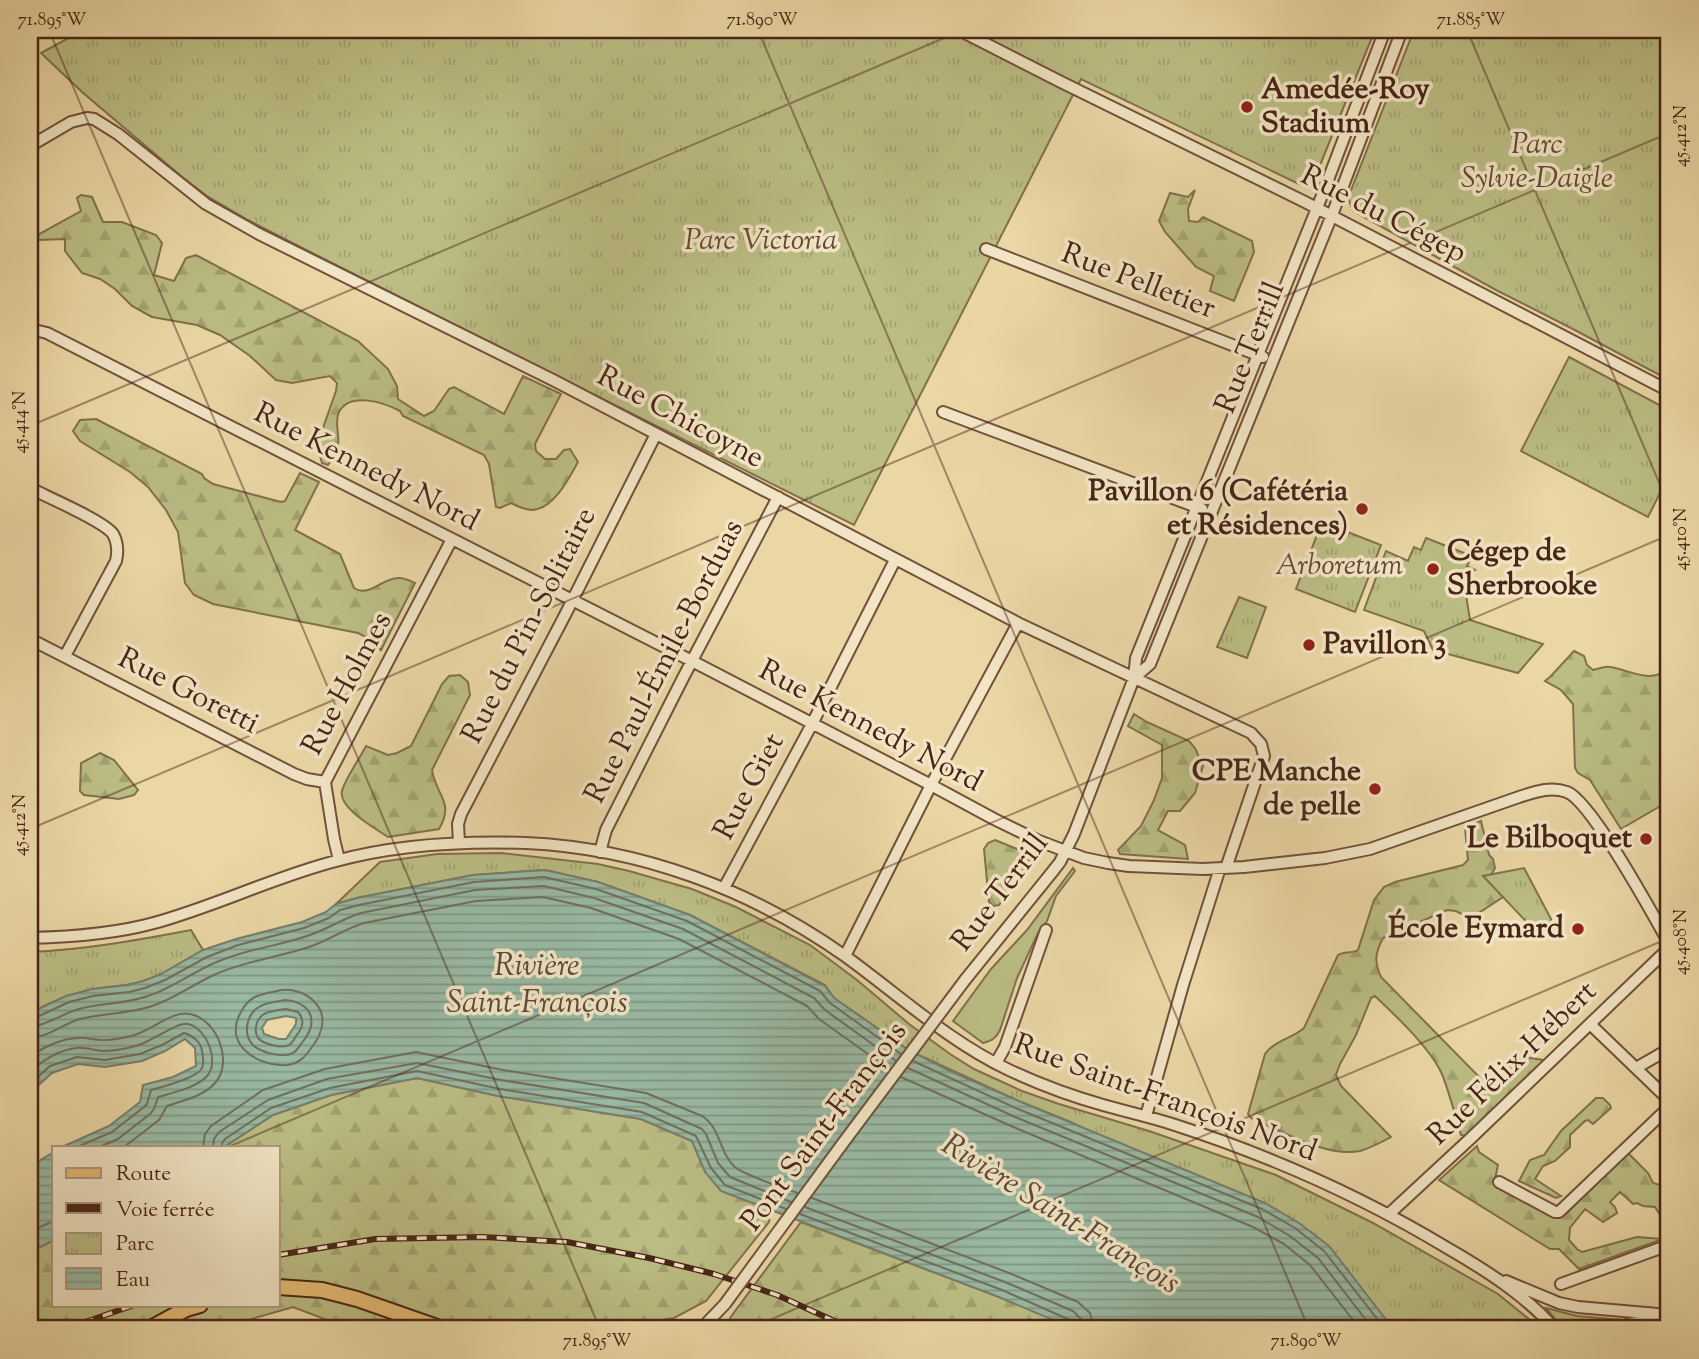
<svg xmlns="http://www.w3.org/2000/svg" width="1699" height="1359" viewBox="0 0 1699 1359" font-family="'Sorts Mill Goudy',serif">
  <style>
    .grass { fill: #bbbd84; stroke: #82704d; stroke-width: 2 }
    .forest { fill: url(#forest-firs); stroke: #82704d; stroke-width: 2 }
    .park { fill: url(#park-tufts); stroke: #82704d; stroke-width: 2 }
    .water { fill: url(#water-rules); stroke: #797e6b; stroke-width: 2; fill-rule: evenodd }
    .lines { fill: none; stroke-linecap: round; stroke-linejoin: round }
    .shore { stroke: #706f5d; stroke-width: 2 }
    .minor-casing { stroke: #71513a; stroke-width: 14 }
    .major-casing { stroke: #482416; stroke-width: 18 }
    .minor { stroke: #f2e5c5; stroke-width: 10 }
    .major { stroke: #e6bc73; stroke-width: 14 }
    .rail-casing { stroke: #482416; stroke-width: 6 }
    .rail { stroke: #f2e5c5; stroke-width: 3.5; stroke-dasharray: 10; stroke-linecap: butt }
    .minor-bridge-casing { stroke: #71513a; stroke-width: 14; stroke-linecap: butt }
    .minor-bridge { stroke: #f2e5c5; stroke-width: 10 }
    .ticks { fill: none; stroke: #482416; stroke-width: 2; stroke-opacity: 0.45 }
    .poi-dot { fill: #8f2418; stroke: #f2e5c5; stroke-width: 2.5 }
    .labels { text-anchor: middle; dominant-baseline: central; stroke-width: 7; stroke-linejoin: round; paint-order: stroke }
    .poi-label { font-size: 30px; font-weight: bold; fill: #482416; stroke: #f2e5c5; text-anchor: end }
    .park-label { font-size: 30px; font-style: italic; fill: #654a32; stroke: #f2e5c5 }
    .street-label { font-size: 30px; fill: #482416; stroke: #f2e5c5 }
    .water-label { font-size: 32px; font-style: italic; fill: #5c4a3a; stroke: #f2e5c5 }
    .neatline { fill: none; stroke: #482416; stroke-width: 2.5 }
    .ticks-label { font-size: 18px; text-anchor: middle; fill: #482416 }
  </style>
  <defs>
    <pattern id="forest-firs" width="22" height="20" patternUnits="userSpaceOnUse" patternTransform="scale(1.75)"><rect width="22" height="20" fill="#bbbd84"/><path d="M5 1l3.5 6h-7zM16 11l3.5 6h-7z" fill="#a2a271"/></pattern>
    <pattern id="park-tufts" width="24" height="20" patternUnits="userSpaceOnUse" patternTransform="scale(1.75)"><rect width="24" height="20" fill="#bbbd84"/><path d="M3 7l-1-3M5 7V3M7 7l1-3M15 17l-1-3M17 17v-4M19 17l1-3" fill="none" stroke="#a2a271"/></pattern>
    <pattern id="water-rules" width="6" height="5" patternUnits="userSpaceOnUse" patternTransform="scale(1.75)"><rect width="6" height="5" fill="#99baa4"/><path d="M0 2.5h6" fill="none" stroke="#7f9785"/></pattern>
  </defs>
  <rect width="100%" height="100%" fill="#ebd7a6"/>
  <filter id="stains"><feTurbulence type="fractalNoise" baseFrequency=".00286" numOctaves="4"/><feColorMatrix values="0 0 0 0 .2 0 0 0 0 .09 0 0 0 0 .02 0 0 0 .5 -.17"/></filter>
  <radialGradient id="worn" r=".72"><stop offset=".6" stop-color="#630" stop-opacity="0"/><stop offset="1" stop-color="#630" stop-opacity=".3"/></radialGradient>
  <!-- grass -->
  <path class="grass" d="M1073 868 1075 871 1056 896 1047 921 1038 933 1017 978 1000 1030C996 1038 992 1041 983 1043L953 1021 991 969 1027 930Z
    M1546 1308 1577 1316 1624 1320 1612 1329H1563Z"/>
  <!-- forest -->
  <path class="forest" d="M1195 190 1188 209 1189 221 1198 222 1203 217 1252 241 1254 252 1234 301 1210 291 1214 276 1196 267 1165 232 1159 221 1170 193 1188 197Z
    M81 195 92 197 103 222H122L156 235 162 243 154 275 174 281 186 258 196 255 358 341 388 369 397 386 398 399 424 416 434 411 449 389 454 387 504 414 523 376 561 394 535 444 536 451 545 459H556L564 450 570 449 578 462C569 478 554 509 532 510 525 510 517 506 511 503L500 508 496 507 489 464 484 455 403 416 400 411C385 403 350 391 339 412 334 422 340 436 338 445 338 451 331 460 328 465L322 463 317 445 336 391 337 383 330 376 292 383 276 380 250 356 220 335 197 325 152 317 132 306 115 289 100 279 82 273 65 251V239L38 240 36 236 81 211 77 198Z
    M96 419 202 474 204 478 213 484 281 502 285 501 300 473 319 482 295 530 340 554 354 588C369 598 382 578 398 578 404 577 410 581 415 583L381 650 368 638 358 633 213 604 194 595 185 583 178 532 166 510 148 487 130 472 80 441 73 431 80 420Z
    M1574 651 1584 656 1587 665 1593 670C1598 669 1604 666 1610 667 1631 670 1655 687 1669 665V801L1621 829 1590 780 1578 773 1575 768 1573 704 1561 690 1545 681 1551 676Z
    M460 675 468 682 470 695 432 770C436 796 455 802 439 829L388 837C375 828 338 808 342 791 345 779 360 758 366 746L388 755 397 753 411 746 442 684 449 676Z
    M1134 714 1147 722 1189 741 1195 748 1203 766 1195 793 1180 811H1168L1158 830 1185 845 1188 859 1120 854 1118 850 1141 826 1154 800 1162 778V745L1128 726Z
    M100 753 114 760 138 790 134 795 119 799 84 795 80 791 81 763Z
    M1481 821 1489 855 1493 859 1495 868 1491 875 1484 876 1503 897 1477 914 1467 917 1456 911 1447 910 1383 938C1375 953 1374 962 1381 977L1486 1084 1491 1083 1514 1061 1525 1057 1543 1060 1544 1062 1465 1136 1461 1135C1455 1116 1449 1090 1441 1072 1429 1047 1395 1015 1375 996L1371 998 1356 1035 1340 1064 1336 1075 1341 1086 1391 1137C1382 1142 1370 1148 1360 1151 1327 1158 1282 1131 1251 1118L1248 1114 1265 1054C1274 1041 1293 1038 1304 1028L1338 955C1344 951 1351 954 1358 950L1374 900 1384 887 1395 882 1463 865 1468 860 1465 828Z
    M995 840 1027 853 1029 856 1030 861 999 905 993 906 989 902 984 849 988 843Z
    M417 1078 498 1096 641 1119 692 1141 705 1171 721 1191 771 1210 769 1222 706 1301 674 1318 628 1325 543 1326 479 1322 477 1329H351L293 1307 217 1329H30V1252L54 1240V1305H278V1147H224L273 1115 331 1095Z
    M1596 1098H1603L1610 1105 1611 1108 1593 1124 1588 1120 1585 1121 1570 1135V1147L1555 1161 1543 1166 1535 1179 1561 1196 1556 1198 1519 1181 1530 1160 1544 1155 1561 1131Z
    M1477 1146 1479 1152 1498 1165 1494 1184 1557 1218 1563 1216 1628 1153 1648 1173 1653 1183 1663 1186H1669V1226H1667L1655 1207 1643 1206 1637 1203 1633 1204 1620 1192 1610 1202 1615 1207 1617 1213 1603 1222 1585 1209 1570 1228 1569 1240 1577 1249 1582 1252 1637 1237 1663 1239 1579 1269 1559 1249H1550L1439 1180Z
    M801 1222 999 1297 1077 1329H732L730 1318Z"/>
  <!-- park -->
  <path class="park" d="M83 30H1375L1316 175 1313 182 1309 185 1299 184 1081 79 854 525 322 258 248 220 207 196 181 176 82 92 41 53Z
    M1414 30H1669V380L1571 328 1496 290 1353 211 1348 198Z
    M1569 357 1669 410V475L1648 517 1521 451Z
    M1322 522 1381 545 1355 612 1296 589Z
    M1426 538 1472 556 1467 566 1475 570 1467 576 1464 582 1470 620 1543 644 1518 673 1433 650 1424 631 1364 610 1386 551 1408 561 1414 547 1421 550Z
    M1239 597 1266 607 1247 658 1217 647Z
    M501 853 598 864 629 871 692 889 736 907 810 945 857 980 909 1024 950 1054 974 1069 1022 1091 1059 1104 1149 1131 1276 1175 1373 1223 1498 1294 1541 1329H1395L1388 1322 1073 1123 1021 1102 910 1051 834 998 825 985 690 915 598 882 545 870 473 875 357 898 336 904 380 862 437 854Z
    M1524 868 1551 919V923L1538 934 1483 876Z
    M191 930 203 950C183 962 162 976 140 982 124 987 107 986 91 990 69 994 50 1003 30 1013V952C84 950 137 940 191 930Z"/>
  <!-- water -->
  <path class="water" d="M545 870 598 882 690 915 825 986 834 998 910 1051 952 1072 1021 1102 1265 1203 1299 1223 1329 1246 1388 1322 1395 1329H1074L999 1297 721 1191 705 1172 692 1141 641 1119 498 1096 417 1078 331 1095 273 1115 224 1147H62L109 1126 140 1102 143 1085 173 1077 196 1066 195 1048 185 1039 165 1051 142 1061 105 1067 78 1064 52 1073 30 1093V1013L66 996 92 989 128 985 143 981 161 974 203 950 236 939 302 922 326 912 336 904 357 898 473 875ZM286 1016 296 1018V1024L286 1039H279L264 1034 262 1028 267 1020Z
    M54 1152V1240L30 1252V1164L37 1162Z"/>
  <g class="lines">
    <!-- shore -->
    <path class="shore" d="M282 990C306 988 330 1007 320 1033 318 1039 315 1043 312 1047 305 1057 299 1064 286 1065 258 1067 222 1044 241 1012 244 1006 249 1000 255 997 263 993 273 992 282 990Z
      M285 1000C300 1001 314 1009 311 1026 310 1032 307 1036 304 1040 300 1045 298 1050 293 1053 283 1058 261 1053 253 1045 242 1034 247 1014 259 1007 266 1002 277 1002 285 1000Z
      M286 1009 298 1012C304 1019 304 1025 299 1032 296 1035 293 1043 289 1045 282 1049 263 1044 258 1038 253 1030 257 1018 264 1014 270 1011 279 1010 286 1009Z
      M30 1019 35 1018 69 1002 93 996 129 992 145 988 165 980 207 957 238 945 304 928 329 918 340 910 359 905 474 882 544 877 596 889 687 921 820 991 830 1003 901 1054
      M30 1027C47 1026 63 1013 79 1009 102 1003 126 1004 148 996 170 989 189 975 210 965 241 950 275 947 307 936 326 930 342 919 361 913L475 890 544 886 594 898 683 929 814 998 825 1010 896 1061
      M30 1038C48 1037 63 1024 80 1019 103 1013 126 1014 149 1007 173 1000 193 984 216 974 246 961 279 957 309 947 328 941 344 929 364 923L476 901 543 897 591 908 679 939 807 1006 819 1019 889 1069
      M30 1058C39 1048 64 1038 78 1038 87 1037 96 1041 105 1040 113 1040 123 1038 131 1036 151 1032 171 1010 190 1014 217 1019 234 1062 215 1083 204 1096 182 1101 167 1106L159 1120 124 1147
      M913 1061 1018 1109 1262 1209 1295 1228 1324 1251 1385 1329
      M908 1068 1015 1117 1258 1217 1290 1236 1318 1258 1373 1329
      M30 1073C43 1059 57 1051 76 1048 84 1047 94 1050 102 1051 113 1051 129 1048 139 1045 152 1041 177 1022 188 1024 207 1028 220 1062 207 1076 198 1087 172 1093 158 1097L154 1109 150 1114 118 1139 99 1147
      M901 1077 1011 1126 1253 1227 1284 1244 1310 1265 1360 1329
      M30 1084 50 1066 77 1057 105 1060 140 1054 162 1045 184 1033C192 1035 201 1042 202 1051 203 1056 204 1064 202 1068 198 1078 161 1087 151 1090L147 1104 144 1107 112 1132 77 1147
      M203 1147 205 1134 211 1126 263 1090 325 1069 416 1052 503 1070 646 1093 702 1116C721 1128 719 1153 735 1167 743 1174 785 1189 798 1193
      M213 1147 214 1139 219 1132 268 1100 327 1079 417 1063 501 1080 644 1103 702 1129 706 1134 718 1163 730 1177 791 1202
      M222 1147V1143L225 1139 271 1108 330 1088 417 1071 500 1089 642 1112 696 1136 711 1168 725 1185 786 1209
      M812 1198 1009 1273 1078 1302 1090 1313 1094 1329
      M805 1207 1005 1282 1073 1311 1081 1319 1083 1329
      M800 1214 1002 1290 1070 1320 1074 1324V1329"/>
    <defs>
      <path id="minor" d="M959 30 1061 82 1305 202 1669 391
        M30 146 71 122 87 118 94 119 118 134 206 204 259 234 555 381 1018 623 1251 733 1261 744 1264 756 1226 868
        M986 249 1263 357
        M30 329 47 333 692 661 931 785 994 819 1039 841 1084 858 1108 863 1129 866 1203 869 1244 867 1325 858 1370 849 1519 797C1535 792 1550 786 1567 792 1592 802 1653 915 1669 943
        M943 412 1202 509
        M30 488C47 497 104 521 113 534 118 543 118 552 116 561L65 656
        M30 639 294 774 307 779 325 782
        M1134 678 1150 664 1332 215 1402 30
        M459 843 458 824 461 814 565 615 656 434
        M600 852 606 830 684 676 778 497
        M339 860 334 839 325 782 452 539
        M724 888 812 724 895 560
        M30 938C71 937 114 934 154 923 216 906 274 877 336 861 398 844 462 841 526 843 640 848 752 890 845 956 899 995 948 1041 1009 1070 1039 1084 1071 1096 1103 1105 1127 1112 1151 1117 1175 1125 1271 1156 1363 1197 1449 1249 1487 1271 1526 1296 1555 1329
        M845 956 931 785 1018 623
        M965 980 1053 871 1060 862 1074 834 1134 678 1136 658 1323 193 1385 30
        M1590 1024 1669 1100
        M996 1063 1005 1047 1046 930
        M1636 1068 1669 1049
        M1146 1116 1183 985 1220 868
        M1499 1182 1555 1212H1559L1669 1107
        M1389 1214 1471 1138 1669 948
        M1506 1281 1559 1303 1578 1307 1669 1315
        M1561 1284 1669 1245
        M701 1329 725 1304
        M1621 1329 1629 1324 1656 1318"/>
      <path id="major" d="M278 1287 322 1290 357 1299 443 1329
        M149 1329 186 1309 200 1305"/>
    </defs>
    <!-- minor casing -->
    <use href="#minor" class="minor-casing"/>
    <!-- major casing -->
    <use href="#major" class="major-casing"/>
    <!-- minor -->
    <use href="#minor" class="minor"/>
    <!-- major -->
    <use href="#major" class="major"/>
    <defs>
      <path id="rail" d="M278 1255 375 1239 483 1237 567 1242 649 1258 714 1274 777 1295 852 1329
        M65 1329 134 1305"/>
    </defs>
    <!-- rail casing -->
    <use href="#rail" class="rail-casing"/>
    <!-- rail -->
    <use href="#rail" class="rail"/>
    <defs>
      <path id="minor-bridge" d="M725 1304 843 1143 965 980"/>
    </defs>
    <!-- minor-bridge casing -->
    <use href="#minor-bridge" class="minor-bridge-casing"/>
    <!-- minor-bridge -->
    <use href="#minor-bridge" class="minor-bridge"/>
  </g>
  <!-- ticks -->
  <path class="ticks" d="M49 30 600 1329M758 30 1309 1329M1467 30 1669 506M30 426 963 30M30 829 1669 133M228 1147 1669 535M30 1231 54 1221M748 1329 1669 938"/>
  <!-- markers -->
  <g class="poi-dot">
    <circle cx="1247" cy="107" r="7"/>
    <circle cx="1362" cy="509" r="7"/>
    <circle cx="1433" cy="569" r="7"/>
    <circle cx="1309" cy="645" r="7"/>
    <circle cx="1375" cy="789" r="7"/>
    <circle cx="1646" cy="839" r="7"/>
    <circle cx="1578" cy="929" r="7"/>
  </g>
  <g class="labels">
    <!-- poi labels -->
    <g class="poi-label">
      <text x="1261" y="90" text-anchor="start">Amedée-Roy<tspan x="1261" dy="34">Stadium</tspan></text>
      <text x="1348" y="492">Pavillon 6 (Cafétéria<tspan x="1348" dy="34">et Résidences)</tspan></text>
      <text x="1447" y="552" text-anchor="start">Cégep de<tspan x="1447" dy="34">Sherbrooke</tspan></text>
      <text x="1323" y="645" text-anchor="start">Pavillon 3</text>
      <text x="1361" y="772">CPE Manche<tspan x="1361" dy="34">de pelle</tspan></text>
      <text x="1632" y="839">Le Bilboquet</text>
      <text x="1564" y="929">École Eymard</text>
    </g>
    <!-- park labels -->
    <g class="park-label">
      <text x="1537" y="145">Parc<tspan x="1537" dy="34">Sylvie-Daigle</tspan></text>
      <text x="761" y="241">Parc Victoria</text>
      <text x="1339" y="566">Arboretum</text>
    </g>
    <!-- street labels -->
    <g class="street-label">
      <text transform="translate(1383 215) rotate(27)">Rue du Cégep</text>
      <text transform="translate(1138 282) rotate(21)">Rue Pelletier</text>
      <text transform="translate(1251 348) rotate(-68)">Rue Terrill</text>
      <text transform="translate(680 418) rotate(28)">Rue Chicoyne</text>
      <text transform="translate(366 468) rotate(27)">Rue Kennedy Nord</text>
      <text transform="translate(530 626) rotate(-63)">Rue du Pin-Solitaire</text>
      <text transform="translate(665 662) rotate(-63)">Rue Paul-Émile-Borduas</text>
      <text transform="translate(348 684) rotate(-62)">Rue Holmes</text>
      <text transform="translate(188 692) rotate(27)">Rue Goretti</text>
      <text transform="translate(870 727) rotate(28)">Rue Kennedy Nord</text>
      <text transform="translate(750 787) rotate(-62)">Rue Giet</text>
      <text transform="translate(1001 893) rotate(-53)">Rue Terrill</text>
      <text transform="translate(1513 1064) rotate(-44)">Rue Félix-Hébert</text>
      <text transform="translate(1165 1099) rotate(20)">Rue Saint-François Nord</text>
      <text transform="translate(825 1127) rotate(-53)">Pont Saint-François</text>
    </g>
    <!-- water labels -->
    <g class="water-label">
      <text x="537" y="967">Rivière<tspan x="537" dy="37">Saint-François</tspan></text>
      <text transform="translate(1060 1215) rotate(32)">Rivière Saint-François</text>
    </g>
  </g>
  <!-- margin -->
  <rect width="1699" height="1359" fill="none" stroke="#ebd7a6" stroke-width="77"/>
  <!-- legend -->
  <rect x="52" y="1146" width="228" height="161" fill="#f2e5c5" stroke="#ae987f" stroke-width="2"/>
  <rect x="66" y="1168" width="35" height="10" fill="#e6bc73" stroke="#ae987f" stroke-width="2"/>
  <text x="116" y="1180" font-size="21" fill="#482416">Route</text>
  <rect x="66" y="1203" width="35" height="10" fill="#482416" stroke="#ae987f" stroke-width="2"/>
  <text x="116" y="1216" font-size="21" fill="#482416">Voie ferrée</text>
  <rect x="66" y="1233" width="35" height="21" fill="url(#park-tufts)" stroke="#ae987f" stroke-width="2"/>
  <text x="116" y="1250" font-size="21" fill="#482416">Parc</text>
  <rect x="66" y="1268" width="35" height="21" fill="url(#water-rules)" stroke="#ae987f" stroke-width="2"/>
  <text x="116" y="1286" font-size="21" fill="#482416">Eau</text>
  <rect x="38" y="38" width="1622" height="1282" class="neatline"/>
  <g class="ticks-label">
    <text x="52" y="25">71.895°W</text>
    <text x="762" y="25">71.890°W</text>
    <text x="1471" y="25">71.885°W</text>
    <text transform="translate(1680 136) rotate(-90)" y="6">45.412°N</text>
    <text transform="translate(19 422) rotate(-90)" y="6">45.414°N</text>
    <text transform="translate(1680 539) rotate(-90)" y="6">45.410°N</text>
    <text transform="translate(19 825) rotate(-90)" y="6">45.412°N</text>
    <text transform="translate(1680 942) rotate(-90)" y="6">45.408°N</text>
    <text x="597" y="1346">71.895°W</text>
    <text x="1306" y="1346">71.890°W</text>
  </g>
  <rect width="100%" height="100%" filter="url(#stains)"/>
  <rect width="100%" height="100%" fill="url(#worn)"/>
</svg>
